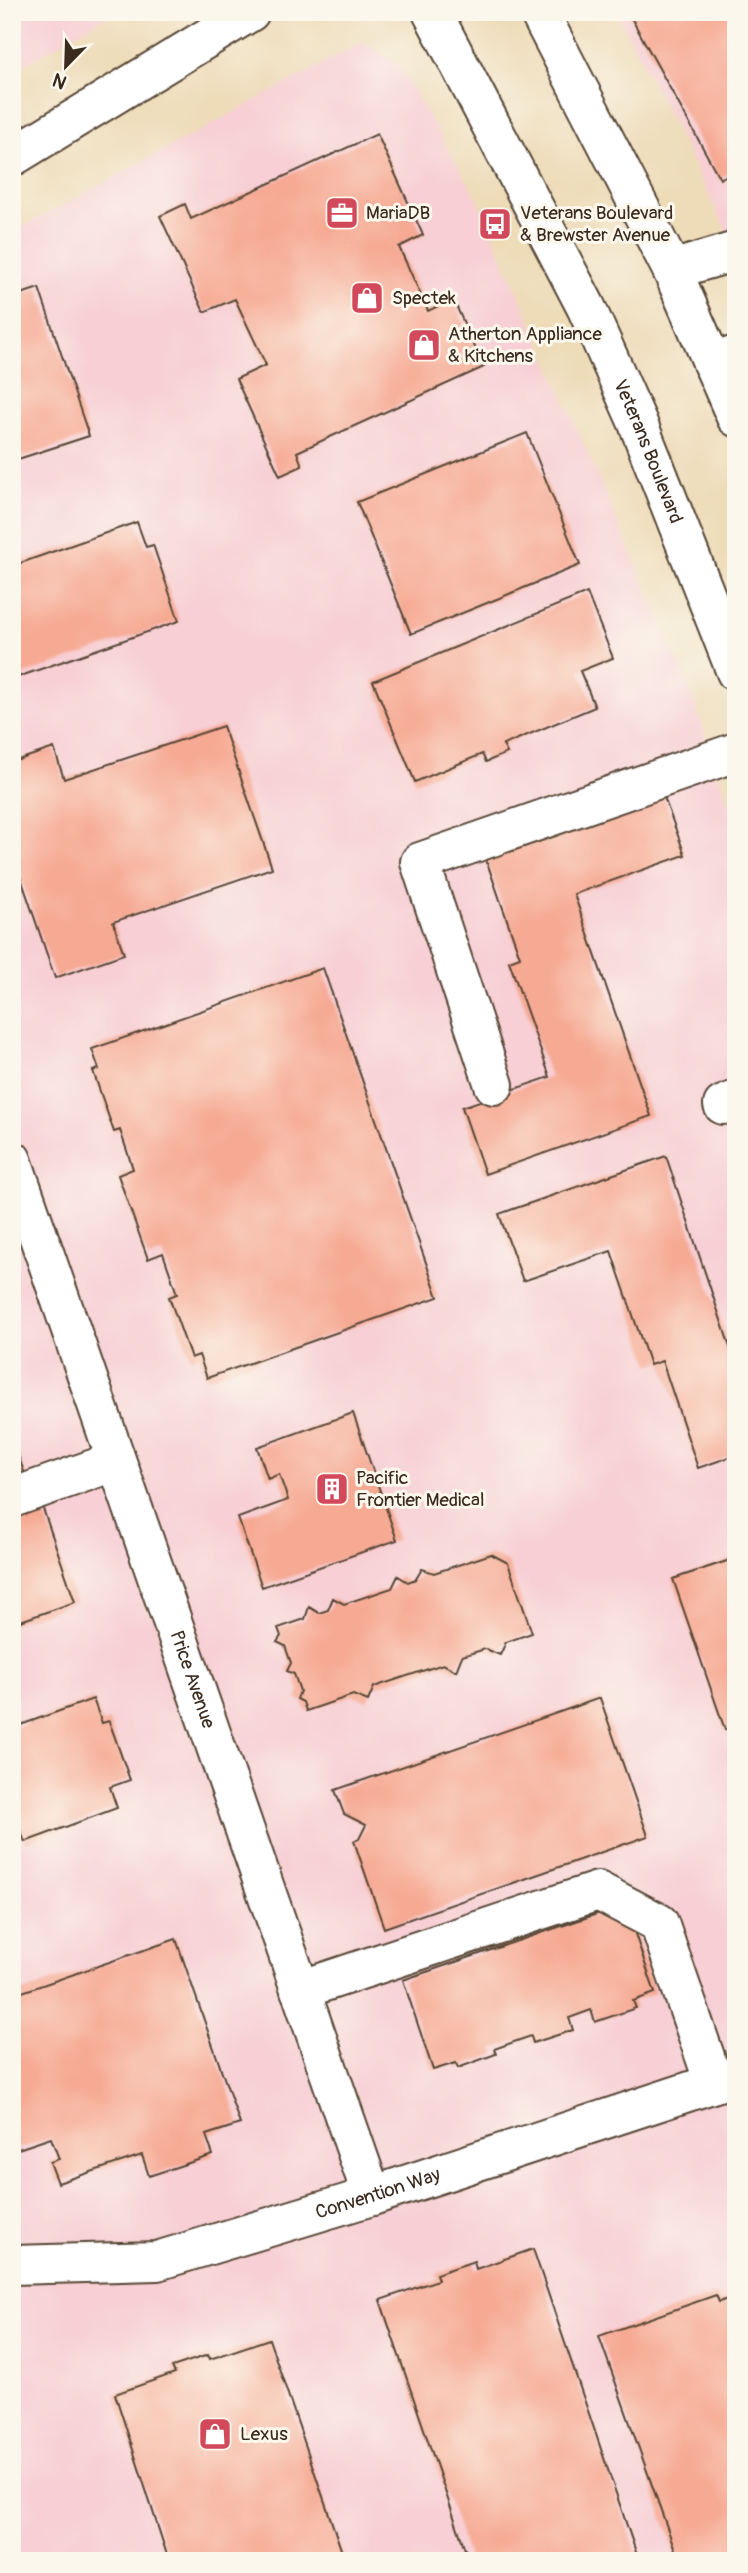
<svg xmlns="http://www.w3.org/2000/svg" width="748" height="2573" viewBox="0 0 748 2573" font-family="Pangolin,sans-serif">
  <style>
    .built { fill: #f7cfd4 }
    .building { fill: #f6a993 }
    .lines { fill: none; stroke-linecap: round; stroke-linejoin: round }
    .minor-casing { stroke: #564535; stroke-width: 42 }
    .major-casing { stroke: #564535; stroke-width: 42 }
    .minor { stroke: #fff; stroke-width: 38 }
    .major { stroke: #fff; stroke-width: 38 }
    .labels { text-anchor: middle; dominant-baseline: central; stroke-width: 6; stroke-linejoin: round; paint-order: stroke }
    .poi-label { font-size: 19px; fill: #3b2a1e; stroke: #fbf7ec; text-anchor: start }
    .street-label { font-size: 19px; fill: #3b2a1e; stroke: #fbf7ec }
  </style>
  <rect width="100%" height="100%" fill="#fbf7ec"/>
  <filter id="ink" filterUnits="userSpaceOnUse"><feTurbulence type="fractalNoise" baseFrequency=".0143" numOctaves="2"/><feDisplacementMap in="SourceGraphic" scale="14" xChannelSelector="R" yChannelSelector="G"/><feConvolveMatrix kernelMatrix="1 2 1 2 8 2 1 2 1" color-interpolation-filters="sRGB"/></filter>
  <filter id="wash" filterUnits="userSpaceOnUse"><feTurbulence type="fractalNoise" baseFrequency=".00686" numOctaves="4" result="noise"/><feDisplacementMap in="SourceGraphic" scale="28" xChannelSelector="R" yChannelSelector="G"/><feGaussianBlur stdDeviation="1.57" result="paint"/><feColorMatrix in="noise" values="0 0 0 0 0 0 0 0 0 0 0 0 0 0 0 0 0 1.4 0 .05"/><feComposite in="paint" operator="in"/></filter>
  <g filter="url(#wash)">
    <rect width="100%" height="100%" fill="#eedcb9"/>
    <!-- built -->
    <path class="built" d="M12 12H113L12 72Z
      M617 12H736V249Z
      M363 42 398 64 478 200 689 687 736 825V2561H12V233Z"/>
    <g id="blocks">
      <!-- building -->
      <path class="building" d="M628 12H736V170L720 179Z
        M377 134 423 235 399 247 428 311 453 299 484 367 297 452 302 466 280 476 236 379 266 365 235 299 204 312 160 216 185 204 191 219Z
        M39 288 89 436 12 461V297Z
        M527 433 580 565 411 634 357 502Z
        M137 522 146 547 153 545 179 621 12 679V566Z
        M587 593 613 658 580 671 595 707 503 745 507 753 486 762 482 754 415 782 373 681Z
        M223 726 272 868 113 922 124 954 55 978 12 852V762L54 748 64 779Z
        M661 789 685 855 574 894 651 1116 485 1174 462 1107 550 1077 509 961 520 957 483 851Z
        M323 968 438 1297 207 1378 199 1355 191 1358 169 1297 177 1294 163 1253 148 1259 118 1175 133 1169 120 1130 114 1132 93 1071 99 1069 92 1049Z
        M666 1156 736 1365V1455L698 1468 662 1361 650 1365 611 1251 523 1281 499 1214Z
        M353 1413 397 1540 262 1587 238 1518 288 1500 279 1474 268 1479 257 1447Z
        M12 1439 27 1480 12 1485Z
        M41 1503 75 1602 12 1624V1513Z
        M491 1554 508 1563 532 1633 506 1642 500 1655 485 1649 462 1656 456 1671 443 1664 374 1687 368 1701 353 1695 306 1711 303 1702 297 1699 300 1691 294 1674 287 1671 291 1663 285 1646 277 1642 281 1636 278 1628 305 1619 309 1607 319 1613 328 1610 333 1598 344 1604 392 1588 398 1576 408 1582 416 1579 422 1569 434 1573Z
        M736 1558V1726L725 1730 673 1579Z
        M600 1698 648 1836 384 1928 354 1841 359 1839 366 1825 344 1814 335 1790Z
        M93 1699 102 1723 109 1721 130 1780 110 1787 117 1808 25 1842 21 1832 12 1835V1728Z
        M603 1912 632 1925 655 1993 633 2001 636 2008 595 2022 591 2010 569 2018 573 2030 533 2043 531 2036 494 2049 496 2054 458 2068 456 2063 433 2070 403 1980Z
        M176 1939 240 2124 206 2135 213 2155 149 2176 142 2155 58 2183 50 2162 59 2159 51 2138 12 2151V2010L22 1992Z
        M533 2249 639 2561H469L380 2300 438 2280 436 2274 474 2261 476 2269Z
        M716 2295 719 2302 736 2296V2561H679L599 2336Z
        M269 2339 345 2561H164L167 2555 115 2394 175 2373 172 2367 208 2355 210 2359Z"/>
    </g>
  </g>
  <g filter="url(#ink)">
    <use href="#blocks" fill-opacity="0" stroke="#564535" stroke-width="2"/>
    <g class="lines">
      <defs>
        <g id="minor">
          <path d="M12 157 250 12"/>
          <path d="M672 270 736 251"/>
          <path d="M712 363 736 355"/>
          <path d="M494 1085 420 862 736 752"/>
          <path d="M723 1105 736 1100"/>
          <path id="s1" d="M12 1160 372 2196"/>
          <path d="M12 1498 116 1461"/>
          <path d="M300 1990 598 1891 659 1923 714 2083"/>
          <path id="s2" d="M12 2265 157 2261 372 2196 736 2076"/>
        </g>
        <g id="major">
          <path id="s3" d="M432 12 586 307 637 421 736 672"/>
          <path d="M539 12 672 270 736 417"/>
        </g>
      </defs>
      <!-- minor casing -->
      <use href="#minor" class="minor-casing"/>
      <!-- major casing -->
      <use href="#major" class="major-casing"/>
      <!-- minor -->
      <use href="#minor" class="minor"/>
      <!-- major -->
      <use href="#major" class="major"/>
    </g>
  </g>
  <!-- icons -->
  <defs>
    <symbol id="office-square" viewBox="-11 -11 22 22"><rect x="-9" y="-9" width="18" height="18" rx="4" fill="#d1495b" stroke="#fbf7ec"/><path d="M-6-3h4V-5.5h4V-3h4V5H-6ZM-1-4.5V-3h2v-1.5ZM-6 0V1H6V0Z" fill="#fff"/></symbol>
    <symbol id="bus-square" viewBox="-11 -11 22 22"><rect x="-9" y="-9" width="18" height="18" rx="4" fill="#d1495b" stroke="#fbf7ec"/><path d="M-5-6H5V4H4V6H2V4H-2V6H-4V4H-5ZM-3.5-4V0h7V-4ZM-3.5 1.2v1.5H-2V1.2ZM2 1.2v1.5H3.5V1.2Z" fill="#fff"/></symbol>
    <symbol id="shop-square" viewBox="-11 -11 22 22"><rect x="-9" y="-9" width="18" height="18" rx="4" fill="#d1495b" stroke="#fbf7ec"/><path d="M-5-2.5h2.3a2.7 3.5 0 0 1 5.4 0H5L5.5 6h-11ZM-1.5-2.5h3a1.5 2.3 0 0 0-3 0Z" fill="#fff"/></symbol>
    <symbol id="building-square" viewBox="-11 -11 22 22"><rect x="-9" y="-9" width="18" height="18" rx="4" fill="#d1495b" stroke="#fbf7ec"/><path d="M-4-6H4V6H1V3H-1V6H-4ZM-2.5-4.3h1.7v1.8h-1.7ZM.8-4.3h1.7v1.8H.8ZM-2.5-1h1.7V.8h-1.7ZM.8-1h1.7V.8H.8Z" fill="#fff"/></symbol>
  </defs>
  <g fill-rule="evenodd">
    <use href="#office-square" x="323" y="194" width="38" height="38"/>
    <use href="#bus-square" x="476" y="205" width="38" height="38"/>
    <use href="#shop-square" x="348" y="279" width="38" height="38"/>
    <use href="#shop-square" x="405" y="326" width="38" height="38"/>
    <use href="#building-square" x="313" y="1470" width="38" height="38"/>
    <use href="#shop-square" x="196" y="2415" width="38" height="38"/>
  </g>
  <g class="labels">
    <!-- poi labels -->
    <g class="poi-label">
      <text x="366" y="213">MariaDB</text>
      <text x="520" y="213">Veterans Boulevard<tspan x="520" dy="22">&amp; Brewster Avenue</tspan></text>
      <text x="392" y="298">Spectek</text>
      <text x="448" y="334">Atherton Appliance<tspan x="448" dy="22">&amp; Kitchens</tspan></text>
      <text x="356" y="1478">Pacific<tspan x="356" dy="22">Frontier Medical</tspan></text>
      <text x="240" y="2434">Lexus</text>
    </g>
    <!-- street labels -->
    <g class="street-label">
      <text stroke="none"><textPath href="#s3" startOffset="490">Veterans Boulevard</textPath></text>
      <text stroke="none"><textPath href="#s1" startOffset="550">Price Avenue</textPath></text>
      <text stroke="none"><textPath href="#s2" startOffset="376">Convention Way</textPath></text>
    </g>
  </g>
  <!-- margin -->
  <rect width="748" height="2573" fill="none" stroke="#fbf7ec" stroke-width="42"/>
  <!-- north arrow -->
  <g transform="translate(66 66) rotate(203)" stroke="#fbf7ec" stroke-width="5" paint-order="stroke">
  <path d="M0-5L12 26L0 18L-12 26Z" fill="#3b2a1e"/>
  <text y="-10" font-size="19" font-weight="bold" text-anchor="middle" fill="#3b2a1e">N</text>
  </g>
</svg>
